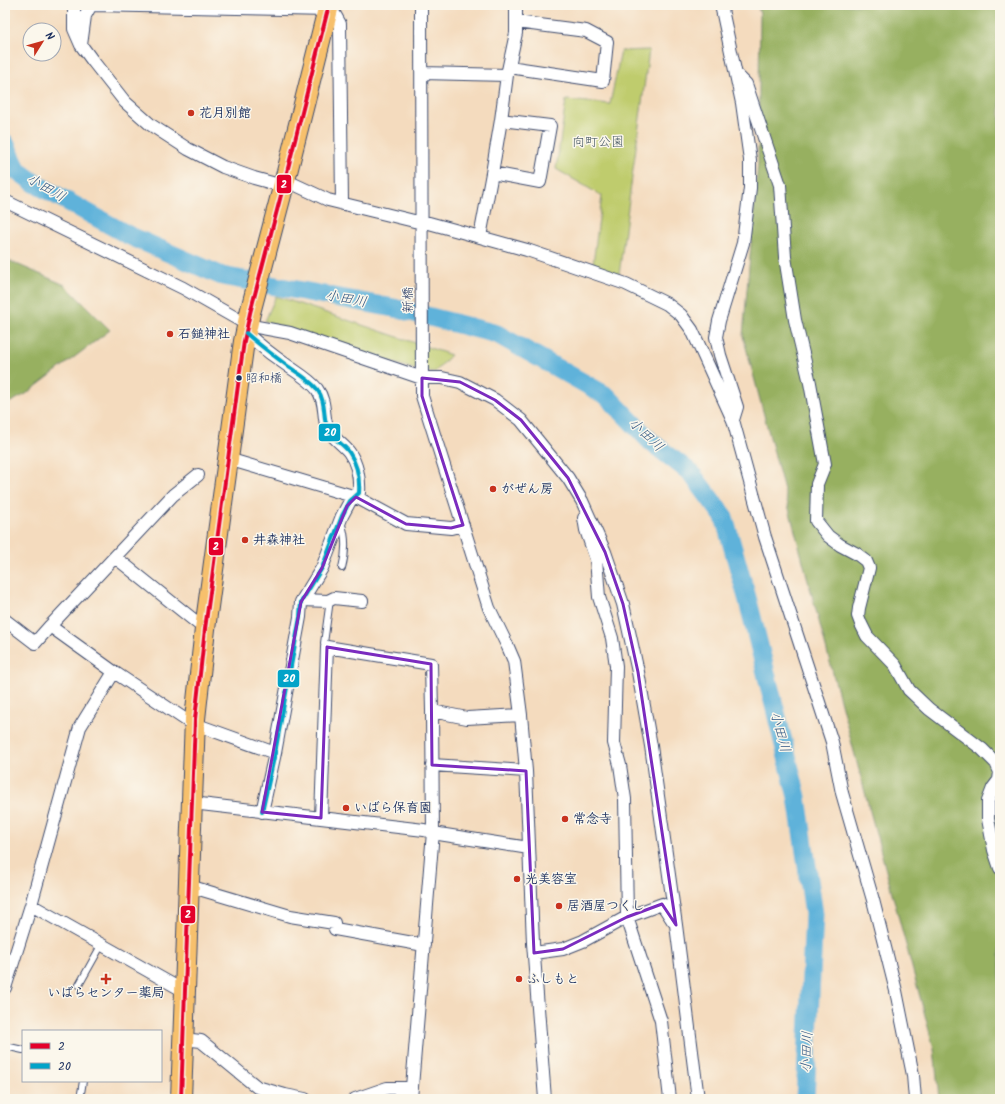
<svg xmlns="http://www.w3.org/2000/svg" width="1005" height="1104" viewBox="0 0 1005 1104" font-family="Kalam,'Klee One',sans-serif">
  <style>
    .green { fill: #bfcc6d; stroke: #6d7e66 }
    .forest { fill: #97b060; stroke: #59705f }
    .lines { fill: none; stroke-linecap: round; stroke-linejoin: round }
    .river { stroke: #5eb2da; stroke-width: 19 }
    .service-casing { stroke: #3c496c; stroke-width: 8 }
    .minor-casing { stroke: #3c496c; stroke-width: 14 }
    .trunk-casing { stroke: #3c496c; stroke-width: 22 }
    .service { stroke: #fff; stroke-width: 6 }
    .minor { stroke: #fff; stroke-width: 12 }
    .trunk { stroke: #f7c06c; stroke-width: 20 }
    .bus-1-casing { stroke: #fbf7ec; stroke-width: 7 }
    .bus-2-casing { stroke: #fbf7ec; stroke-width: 7 }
    .bus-1 { stroke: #e4002b; stroke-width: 4 }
    .bus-2 { stroke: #01a3c8; stroke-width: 4 }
    .marked { fill: none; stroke: #7b2cbf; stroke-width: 3; stroke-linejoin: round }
    .poi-dot { fill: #c8321e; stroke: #fbf7ec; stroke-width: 1.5 }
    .bus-dot { fill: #1b2f5e; stroke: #fbf7ec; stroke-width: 1.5 }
    .labels { text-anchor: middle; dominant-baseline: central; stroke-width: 3; stroke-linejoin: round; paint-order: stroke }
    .bus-label { font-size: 12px; fill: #1b2f5e; stroke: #fbf7ec; text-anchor: start }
    .poi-label { font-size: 13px; font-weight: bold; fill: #1b2f5e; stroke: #fbf7ec; text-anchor: start }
    .park-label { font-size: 13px; fill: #445662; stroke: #fbf7ec }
    .street-label { font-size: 13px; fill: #1b2f5e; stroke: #fbf7ec }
    .water-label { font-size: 14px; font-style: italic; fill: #2f5683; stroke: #fbf7ec }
    .line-badge { stroke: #fbf7ec; stroke-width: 1.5 }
    .badge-label { font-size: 11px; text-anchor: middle; font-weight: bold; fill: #fff }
  </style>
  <rect width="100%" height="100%" fill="#fbf7ec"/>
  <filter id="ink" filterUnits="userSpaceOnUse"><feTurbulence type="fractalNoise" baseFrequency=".025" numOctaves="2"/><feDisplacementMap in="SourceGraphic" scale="8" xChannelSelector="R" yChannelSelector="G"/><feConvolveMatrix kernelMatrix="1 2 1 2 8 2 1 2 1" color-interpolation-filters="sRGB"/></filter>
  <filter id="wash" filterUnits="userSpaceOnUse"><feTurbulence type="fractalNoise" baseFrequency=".012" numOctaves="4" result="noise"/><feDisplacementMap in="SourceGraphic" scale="16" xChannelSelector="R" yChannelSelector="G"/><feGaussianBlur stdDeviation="0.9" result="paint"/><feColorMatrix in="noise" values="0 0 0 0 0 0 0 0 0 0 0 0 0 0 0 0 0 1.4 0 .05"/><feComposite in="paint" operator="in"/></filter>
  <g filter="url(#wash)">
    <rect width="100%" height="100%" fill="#f4dbbe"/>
    <!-- green -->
    <path class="green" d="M649 50 619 275 593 264 602 196 556 169 566 100 610 104 621 51Z
      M276 296 451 355 435 372 413 369 265 321Z"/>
    <!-- forest -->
    <path class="forest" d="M757 5H1000V1099H939L934 1049 817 614 743 336 758 163 760 14Z
      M5 259 65 285 110 330 26 394 5 405Z"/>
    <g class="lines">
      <!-- river -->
      <path class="river" d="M5 143 18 171
        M5 165 18 171 36 184 128 235 222 276 399 309 497 334 607 396 651 442 691 473 724 517 748 601 797 797 814 914 805 1099"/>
    </g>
  </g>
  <g filter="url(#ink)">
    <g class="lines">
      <defs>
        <path id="service" d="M341 522C347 538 346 553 342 568
          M327 647 324 643 330 600
          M79 985 102 944
          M5 1046 23 1050
          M80 1099 83 1081"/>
        <path id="minor" d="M74 5V29L81 45 92 60 125 102 151 125 188 149 223 167 254 178 283 186
          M92 5 328 10 335 15 340 24 342 204
          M421 5 422 396 489 608 508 647 514 661 521 715 526 771 533 943 545 1099
          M721 5 742 103 750 160V188L743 243 719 321 716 337 720 355 737 407 733 420
          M81 45 85 16 91 5
          M509 67 603 81 607 42 586 31 516 22
          M422 73 507 75
          M736 74 746 84 780 185 785 257 795 320 810 383 825 464 817 484 816 521 828 536 840 545 857 554 866 561 869 568 859 608 858 616 861 624 867 636 895 665 909 690 929 709 982 749 996 763 1000 772 999 780 993 788 988 801V819L994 850 1000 868
          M492 173 501 120
          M285 180 328 200 414 221 429 223 480 237 527 250 626 284 667 304 681 315 692 330 733 420 765 537 832 742 842 793 873 900 896 991 913 1075 915 1099
          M5 201 183 288 241 321 257 327 290 333 422 378H442L460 382 495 400 521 420 568 478 582 501 605 552 623 604 638 672 651 746 676 925 698 1099
          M480 237 492 173 540 182 550 126 501 120 507 75 516 33V5
          M245 332C259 345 273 356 288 366 298 373 310 380 317 389 328 404 321 421 330 432 335 440 344 445 349 452 357 463 360 479 359 493L350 501 342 516 322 568 301 602 300 617 275 753 262 812
          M228 459 356 497 406 524 451 528 463 525
          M198 475 173 495 50 626 114 672 189 722 275 753
          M584 518 586 530 596 559 599 597 612 638 616 666 614 743 620 765 625 799 627 917 661 1021 670 1099
          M115 557 205 629
          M302 600 328 601 334 598 362 601
          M5 620 35 643 50 626
          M432 765 526 771
          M192 803 424 830 439 834 529 848
          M321 818 327 647 431 664 432 711
          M189 886 290 916 334 923 335 929 424 945
          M31 905 184 991
          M534 953 563 949 583 941 627 917 662 904 673 921
          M5 988 31 905 80 727 114 672
          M183 1039 201 1041 257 1087 285 1095 305 1099
          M355 1099 387 1088H412
          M411 1099 433 832 432 711 467 718 521 715"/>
        <path id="trunk" d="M181 1099 195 719 205 629 244 341 250 313 285 180 329 5"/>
      </defs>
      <!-- service casing -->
      <use href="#service" class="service-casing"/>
      <!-- minor casing -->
      <use href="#minor" class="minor-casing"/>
      <!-- trunk casing -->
      <use href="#trunk" class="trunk-casing"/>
      <!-- service -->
      <use href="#service" class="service"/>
      <!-- minor -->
      <use href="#minor" class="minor"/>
      <!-- trunk -->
      <use href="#trunk" class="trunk"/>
      <defs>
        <path id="bus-1" d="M181 1099 195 719 205 629 244 341 250 313 285 180 329 5"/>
        <path id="bus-2" d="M246 333C259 345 274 356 289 367 298 373 310 380 317 389 328 404 321 421 330 433 335 440 344 445 349 452 357 464 360 479 359 493L350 501 342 516 322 568 301 602 300 617 275 753 262 812"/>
      </defs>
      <!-- bus-1 casing -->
      <use href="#bus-1" class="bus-1-casing"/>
      <!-- bus-2 casing -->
      <use href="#bus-2" class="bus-2-casing"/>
      <!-- bus-1 -->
      <use href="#bus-1" class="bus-1"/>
      <!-- bus-2 -->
      <use href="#bus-2" class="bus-2"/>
    </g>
  </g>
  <!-- marked area -->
  <path class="marked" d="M422 378 460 382 495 400 521 420 568 478 605 552 623 604 638 672 676 925 662 904 627 917 563 949 534 953 526 771 432 765 431 664 327 647 321 818 262 812 301 602 322 568 347 506 356 497 406 524 451 528 463 525 422 396Z"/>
  <!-- markers -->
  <g class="poi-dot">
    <circle cx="191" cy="113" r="4"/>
    <circle cx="170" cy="334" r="4"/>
    <circle cx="493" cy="489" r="4"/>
    <circle cx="245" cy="540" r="4"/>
    <circle cx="346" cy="808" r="4"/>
    <circle cx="565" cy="819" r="4"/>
    <circle cx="517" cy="879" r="4"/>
    <circle cx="559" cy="906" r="4"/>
    <path d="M104 973h4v4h4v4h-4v4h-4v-4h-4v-4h4z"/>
    <circle cx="519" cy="979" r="4"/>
  </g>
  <circle class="bus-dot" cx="239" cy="378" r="3.5"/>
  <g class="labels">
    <!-- bus labels -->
    <g class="bus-label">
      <text x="246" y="378">昭和橋</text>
    </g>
    <!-- poi labels -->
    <g class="poi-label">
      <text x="199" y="113">花月別館</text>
      <text x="178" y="334">石鎚神社</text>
      <text x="501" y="489">がぜん房</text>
      <text x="253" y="540">井森神社</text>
      <text x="354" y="808">いばら保育園</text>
      <text x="573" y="819">常念寺</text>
      <text x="525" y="879">光美容室</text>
      <text x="567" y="906">居酒屋つくし</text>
      <text x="527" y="979">ふしもと</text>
      <text x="106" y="993" text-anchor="middle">いばらセンター薬局</text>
    </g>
    <!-- park labels -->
    <g class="park-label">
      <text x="598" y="142">向町公園</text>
    </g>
    <!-- street labels -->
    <g class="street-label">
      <text transform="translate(408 300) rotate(-90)">新橋</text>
    </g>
    <!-- water labels -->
    <g class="water-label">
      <text transform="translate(46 188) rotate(30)">小田川</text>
      <text transform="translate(346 299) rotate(10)">小田川</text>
      <text transform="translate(646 435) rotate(43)">小田川</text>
      <text transform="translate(780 732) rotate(75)">小田川</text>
      <text transform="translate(807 1052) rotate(-87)">小田川</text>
    </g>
  </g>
  <g class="line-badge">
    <rect x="276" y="174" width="16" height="20" rx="4" fill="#e4002b"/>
    <rect x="318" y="423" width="23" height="19" rx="4" fill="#01a3c8"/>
    <rect x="208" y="537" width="16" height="19" rx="4" fill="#e4002b"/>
    <rect x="277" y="669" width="23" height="19" rx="4" fill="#01a3c8"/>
    <rect x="180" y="905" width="16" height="19" rx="4" fill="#e4002b"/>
  </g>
  <g class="badge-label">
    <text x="284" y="188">2</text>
    <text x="330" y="436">20</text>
    <text x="216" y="550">2</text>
    <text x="289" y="682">20</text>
    <text x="188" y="918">2</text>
  </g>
  <!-- margin -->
  <rect width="1005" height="1104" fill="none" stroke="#fbf7ec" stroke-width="20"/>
  <!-- legend -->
  <rect x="22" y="1030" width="140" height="52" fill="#fbf7ec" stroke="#a1a7b3"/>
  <rect x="30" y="1043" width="20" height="6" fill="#e4002b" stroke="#a1a7b3"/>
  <text x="58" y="1050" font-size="12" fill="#1b2f5e">2</text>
  <rect x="30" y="1063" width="20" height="6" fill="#01a3c8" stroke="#a1a7b3"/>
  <text x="58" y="1070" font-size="12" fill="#1b2f5e">20</text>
  <!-- north arrow -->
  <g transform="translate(42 42) rotate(53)"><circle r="19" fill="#fbf7ec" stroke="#a1a7b3"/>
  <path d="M0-3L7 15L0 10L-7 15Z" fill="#c8321e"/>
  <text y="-6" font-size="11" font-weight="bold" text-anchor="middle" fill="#1b2f5e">N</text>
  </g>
</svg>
